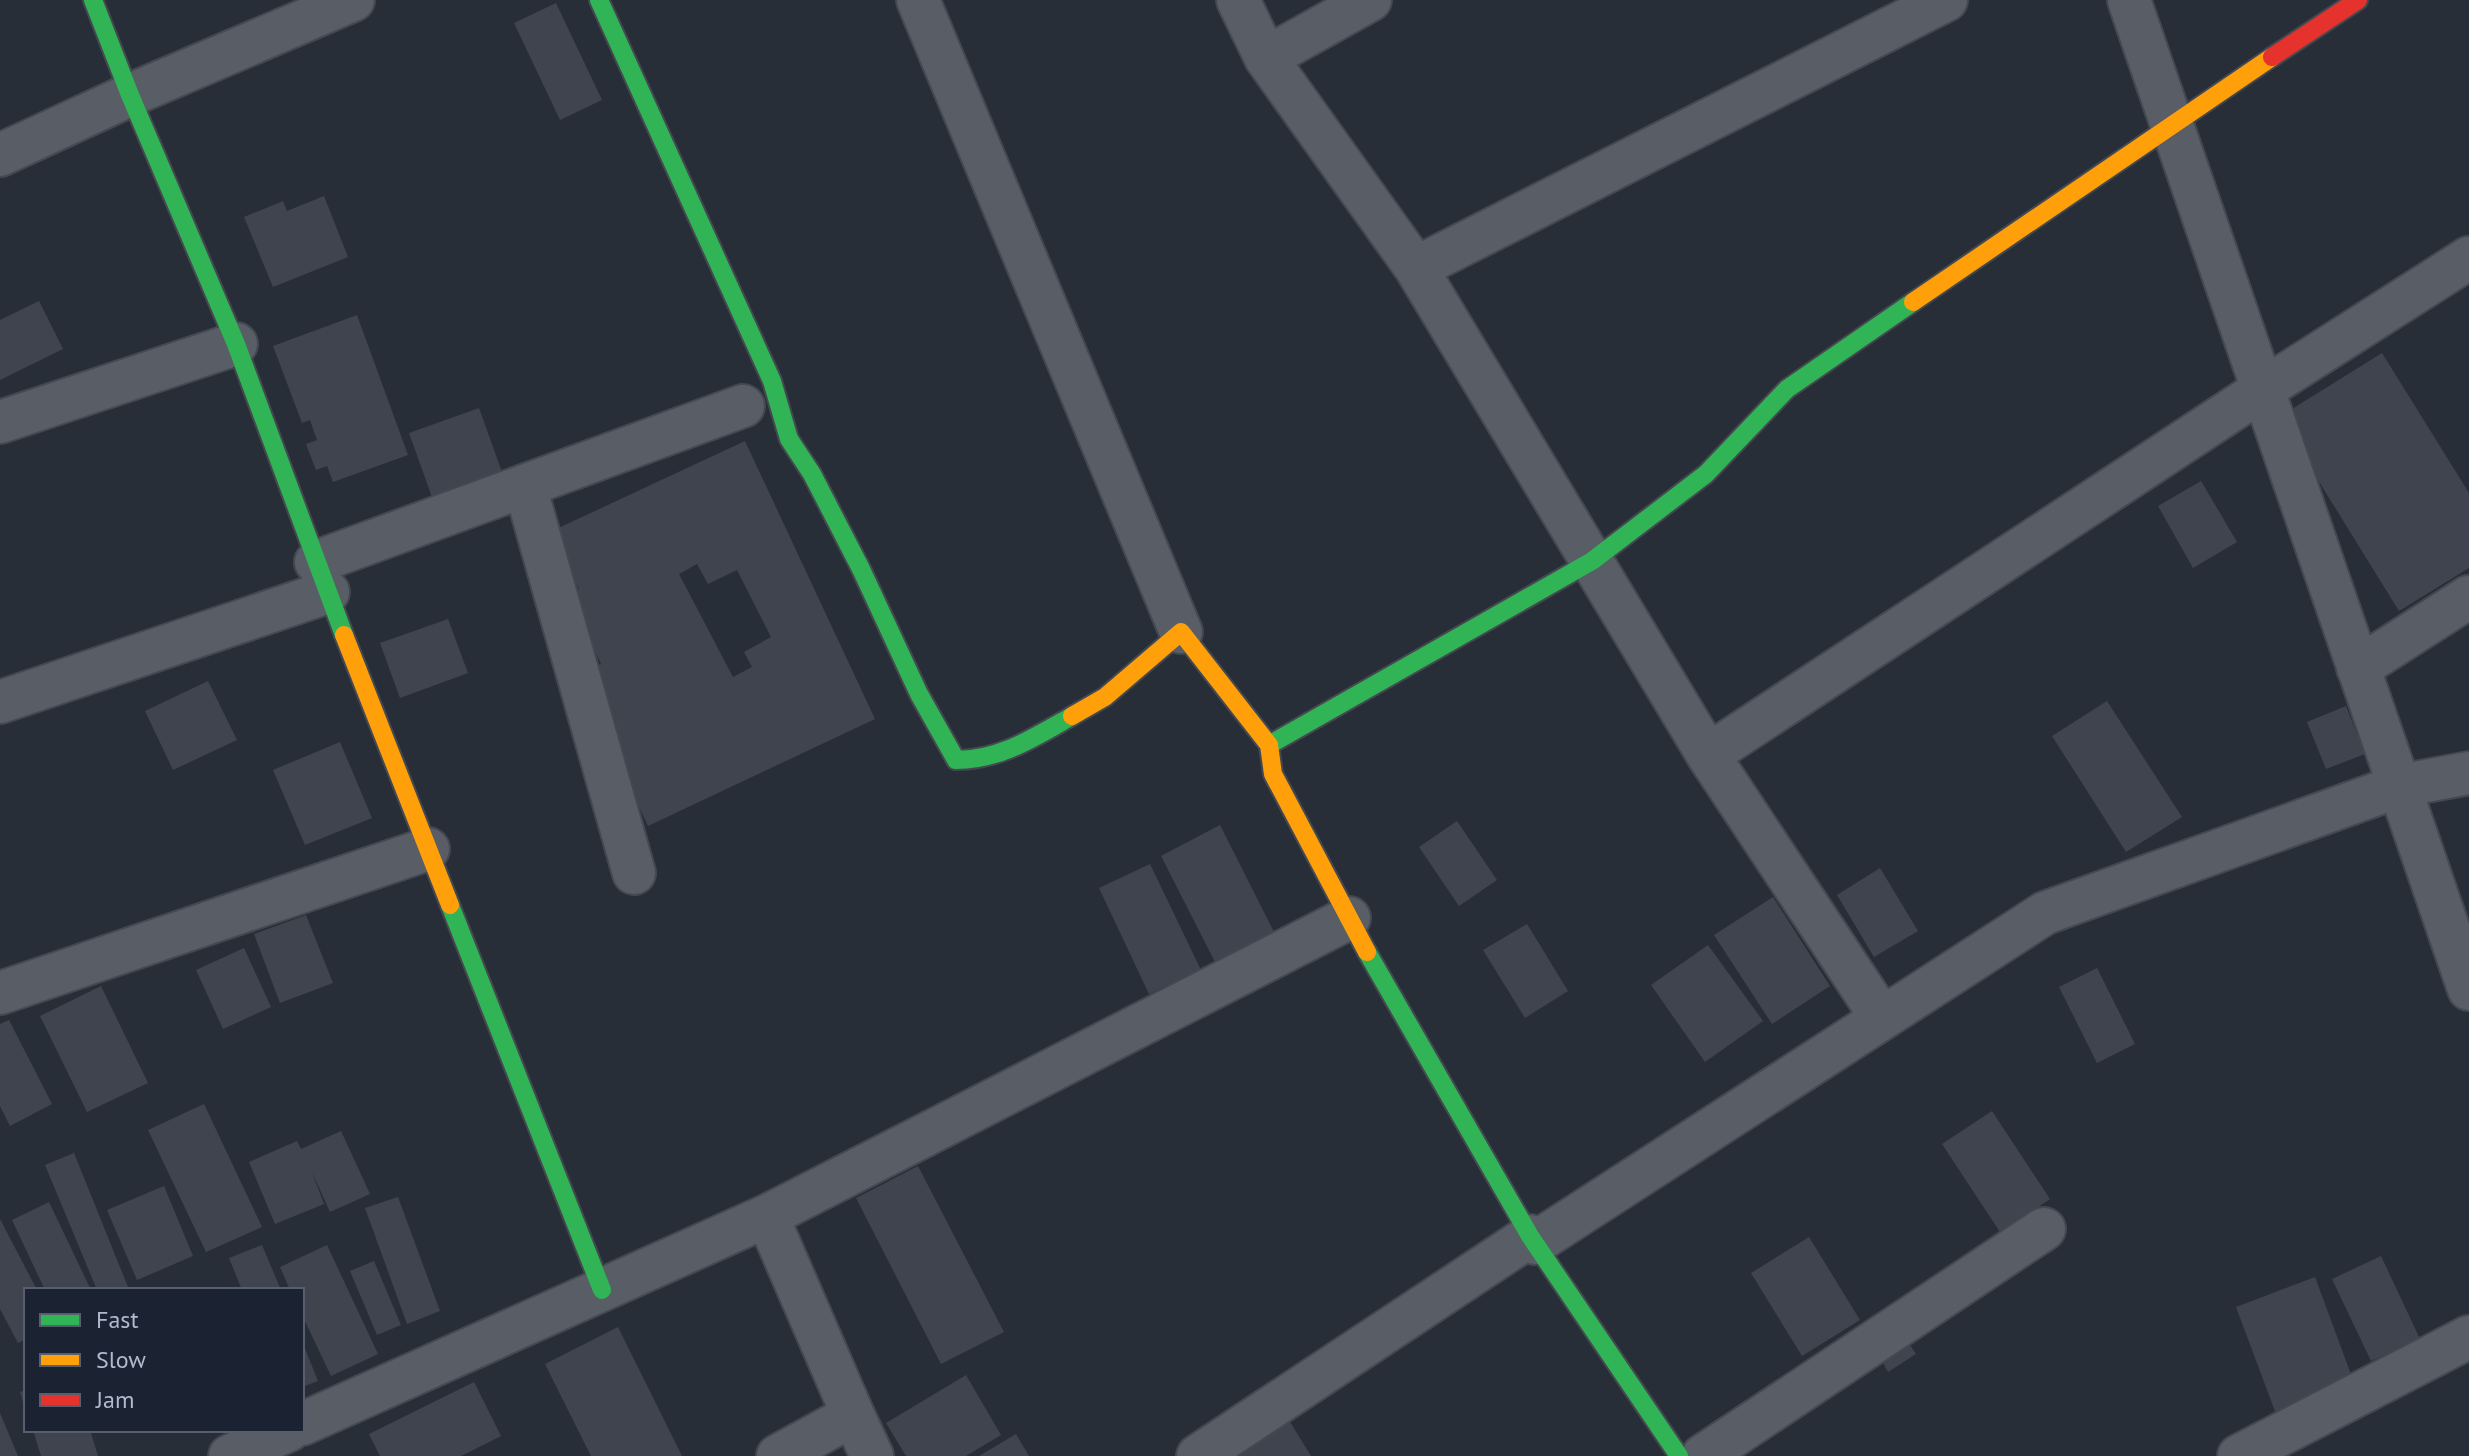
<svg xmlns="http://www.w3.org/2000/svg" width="2469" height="1456" viewBox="0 0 2469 1456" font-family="'PT Sans',sans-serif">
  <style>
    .building { fill: #40444e; fill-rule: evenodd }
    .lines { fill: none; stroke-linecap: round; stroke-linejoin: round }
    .street-casing { stroke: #444951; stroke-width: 46 }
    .fast-casing { stroke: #444951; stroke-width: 22 }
    .slow-casing { stroke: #444951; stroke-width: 22 }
    .jam-casing { stroke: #444951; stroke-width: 22 }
    .street { stroke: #585d66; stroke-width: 42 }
    .fast { stroke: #30b455; stroke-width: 18 }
    .slow { stroke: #ff9f0a; stroke-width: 18 }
    .jam { stroke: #e5322d; stroke-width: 18 }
  </style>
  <rect width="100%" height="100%" fill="#282e38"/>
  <!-- building -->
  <path class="building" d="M556 3 602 100 560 120 514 23Z
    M324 196 348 257 273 287 244 217 283 201 287 211Z
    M39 301 63 349 0 380V320Z
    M357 315 408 455 333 482 327 466 316 470 306 444 317 440 310 420 302 423 273 346Z
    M2382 353 2469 493V568L2399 611 2279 417Z
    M479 408 508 489 438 514 409 433Z
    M745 441 875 719 648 826 610 745 620 740 587 669 601 664 568 593 579 589 552 531ZM697 564 708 584 737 570 771 637 744 652 752 667 733 677 679 574Z
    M2201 481 2237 542 2193 568 2158 506Z
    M448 619 468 673 400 698 380 643Z
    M208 681 237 740 173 770 145 711Z
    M2107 701 2182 817 2126 852 2052 736Z
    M2346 706 2365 754 2326 769 2307 722Z
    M340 742 372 818 305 845 273 770Z
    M1457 821 1497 880 1459 906 1419 847Z
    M1220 825 1274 932 1215 962 1161 856Z
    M1150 864 1201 970 1149 994 1099 888Z
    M1880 868 1918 931 1874 957 1837 895Z
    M1773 897 1830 986 1772 1024 1714 935Z
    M306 915 333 983 280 1003 254 934Z
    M1527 924 1568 991 1525 1018 1483 950Z
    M1708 945 1763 1021 1705 1062 1651 985Z
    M244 948 271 1007 223 1029 196 970Z
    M2097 968 2135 1044 2097 1063 2059 987Z
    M101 986 148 1083 87 1112 40 1016Z
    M9 1020 52 1104 10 1126 0 1106V1024Z
    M204 1104 262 1227 206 1252 148 1130Z
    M1992 1111 2050 1199 2000 1232 1942 1144Z
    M341 1131 370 1194 330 1212 312 1172 324 1204 275 1224 249 1162 297 1141 301 1149Z
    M74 1153 128 1287 121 1290H97L45 1165Z
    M918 1166 1004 1332 941 1364 856 1198Z
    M164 1186 193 1256 137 1280 107 1210Z
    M398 1197 440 1311 407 1324 365 1208Z
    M49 1202 91 1290H45L12 1220Z
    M0 1219 37 1290H26V1339L18 1343 0 1309Z
    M1809 1237 1860 1320 1802 1356 1751 1273Z
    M262 1245 281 1290H242L229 1258Z
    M327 1245 378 1354 331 1376 302 1315V1290H290L280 1267Z
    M2381 1256 2420 1339 2371 1361 2332 1279Z
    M374 1261 401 1325 377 1335 350 1271Z
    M2315 1277 2355 1385 2276 1414 2236 1307Z
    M618 1327 682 1456H591L545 1364Z
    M1905 1337 1916 1354 1888 1372 1878 1354Z
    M302 1341 318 1381 302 1387Z
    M966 1375 1001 1435 966 1456H906L886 1423Z
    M474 1382 501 1436 461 1456H380L369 1434Z
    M26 1390V1409H25L20 1392Z
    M0 1413 18 1456H0Z
    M1290 1422 1311 1456H1237Z
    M33 1430H90L98 1456H41Z
    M1016 1434 1029 1456H979Z"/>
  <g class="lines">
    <defs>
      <path id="street" d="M918 0 1181 632
        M1238 0 1266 58 1416 268 1946 0
        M2129 0 2469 989
        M1266 58 1370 0
        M0 155 130 95 353 0
        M1416 268 1708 755 1882 1018
        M0 422 236 344
        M525 486 634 873
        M316 562 743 406
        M2358 668 2469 597
        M0 702 328 592
        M1708 755 2262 390 2469 258
        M0 993 428 849
        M767 1216 1349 918
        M1535 1243 2045 913 2399 786 2469 773
        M302 1424 767 1216 853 1415
        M230 1456 289 1430
        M778 1456 853 1415 872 1456
        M1198 1456 1530 1236
        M1703 1456 2044 1229
        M2239 1456 2469 1337"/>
      <path id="fast" d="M93 0 130 95 236 344 344 635
        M599 0 772 381 789 439 812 474 861 569 919 694 956 760C1000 760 1035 737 1072 716
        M1269 745 1592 561 1706 474 1787 389 1913 302
        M450 905 602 1290
        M1367 952 1530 1236 1679 1456"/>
      <path id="slow" d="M1913 302 2272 57
        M344 635 450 905
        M1072 716 1105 697 1181 632 1269 745 1273 774 1367 952"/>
      <path id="jam" d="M2272 57 2358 0"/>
    </defs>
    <!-- street casing -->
    <use href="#street" class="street-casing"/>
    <!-- fast casing -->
    <use href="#fast" class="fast-casing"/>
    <!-- slow casing -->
    <use href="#slow" class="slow-casing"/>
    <!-- jam casing -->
    <use href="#jam" class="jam-casing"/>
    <!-- street -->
    <use href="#street" class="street"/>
    <!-- fast -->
    <use href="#fast" class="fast"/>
    <!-- slow -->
    <use href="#slow" class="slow"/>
    <!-- jam -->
    <use href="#jam" class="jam"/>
  </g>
  <!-- legend -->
  <rect x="24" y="1288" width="280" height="144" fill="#1b2333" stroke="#575f6f" stroke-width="2"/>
  <rect x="40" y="1314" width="40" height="12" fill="#30b455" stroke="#575f6f" stroke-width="2"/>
  <text x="96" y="1328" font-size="24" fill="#b1b9ca">Fast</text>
  <rect x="40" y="1354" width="40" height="12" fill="#ff9f0a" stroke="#575f6f" stroke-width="2"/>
  <text x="96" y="1368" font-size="24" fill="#b1b9ca">Slow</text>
  <rect x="40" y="1394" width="40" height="12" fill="#e5322d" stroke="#575f6f" stroke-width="2"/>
  <text x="96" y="1408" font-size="24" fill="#b1b9ca">Jam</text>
</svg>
